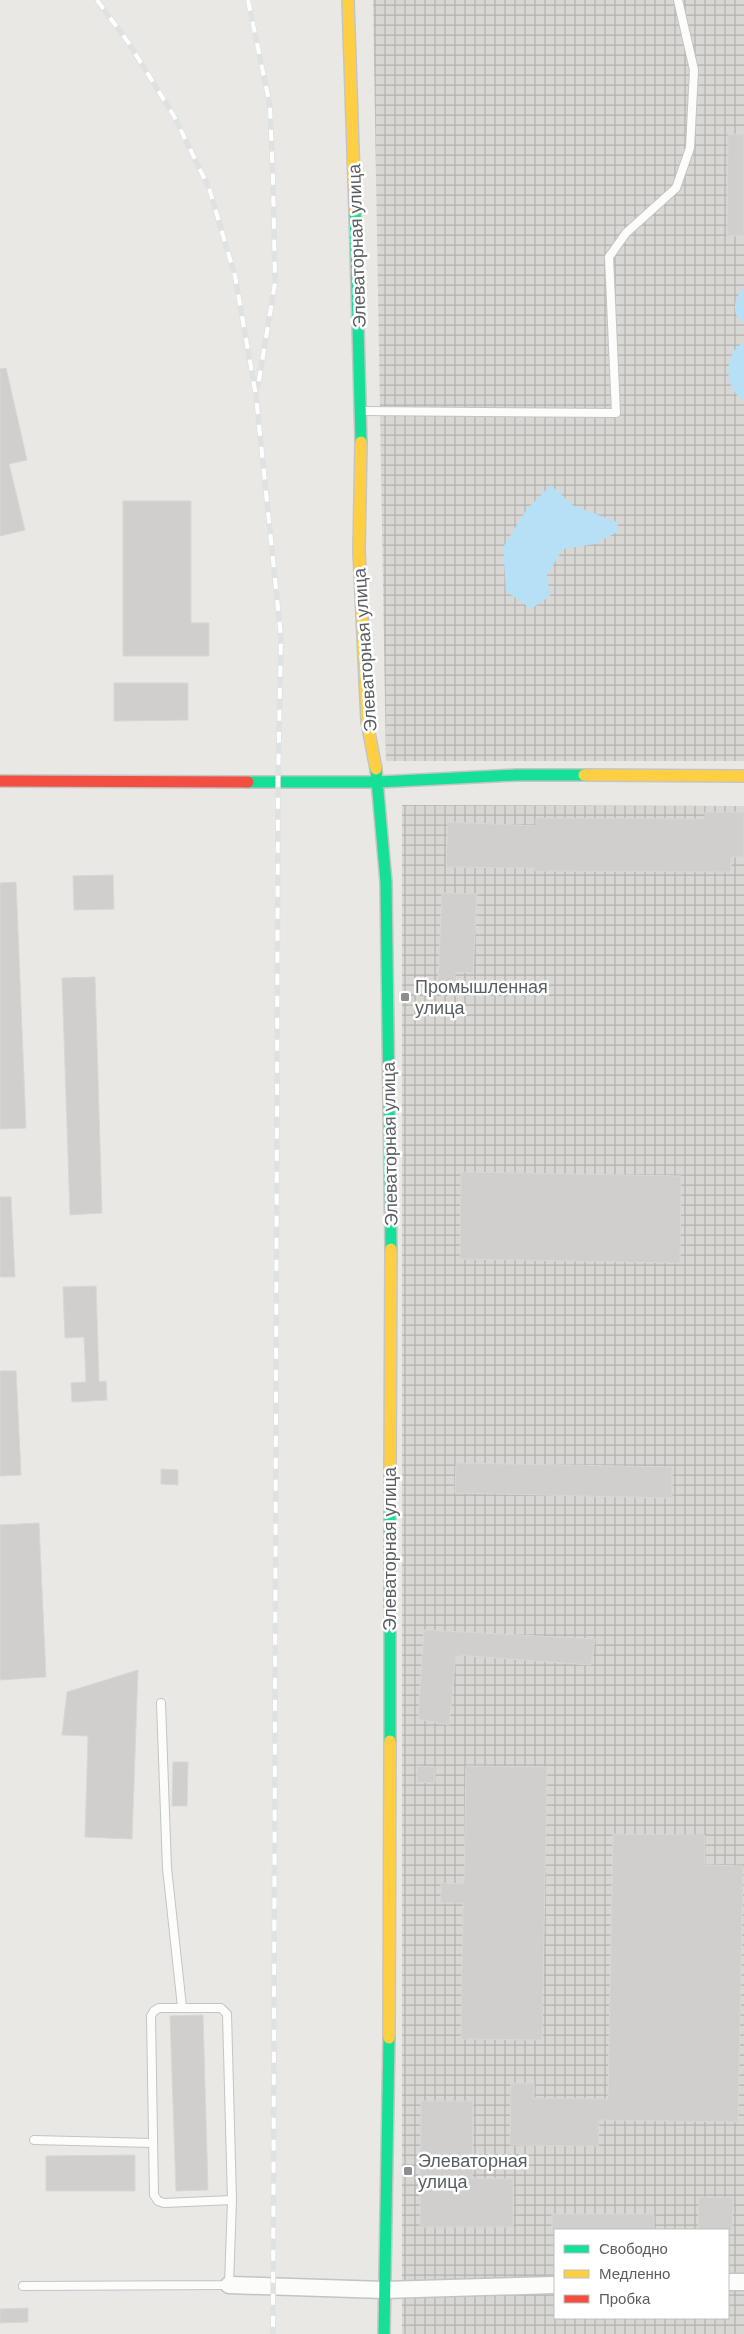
<svg xmlns="http://www.w3.org/2000/svg" width="744" height="2334" viewBox="0 0 744 2334" font-family="Helvetica,sans-serif">
  <style>
    .industrial { fill: url(#industrial-grid); fill-rule: evenodd }
    .water { fill: #b6e0f6 }
    .building { fill: #d0cfcd; stroke: #d8d7d4 }
    .lines { fill: none; stroke-linecap: round; stroke-linejoin: round }
    .lane-casing { stroke: #c3c4c4; stroke-width: 10 }
    .street-casing { stroke: #c3c4c4; stroke-width: 19 }
    .fast-casing { stroke: #c5c5c5; stroke-width: 14 }
    .slow-casing { stroke: #c5c5c5; stroke-width: 14 }
    .jam-casing { stroke: #c5c5c5; stroke-width: 14 }
    .lane { stroke: #fcfcfb; stroke-width: 8 }
    .street { stroke: #fcfcfb; stroke-width: 16 }
    .fast { stroke: #16e098; stroke-width: 11 }
    .slow { stroke: #ffcf43; stroke-width: 11 }
    .jam { stroke: #f24e42; stroke-width: 11 }
    .rail-casing { stroke: #e0e1e1; stroke-width: 5.5 }
    .rail { stroke: #fff; stroke-width: 4; stroke-dasharray: 11; stroke-linecap: butt }
    .poi-dot { fill: #8c8e90; stroke: #fff; stroke-width: 2 }
    .labels { text-anchor: middle; dominant-baseline: central; stroke-width: 5; stroke-linejoin: round; paint-order: stroke }
    .street-label { font-size: 18px; fill: #5a5e62; stroke: #fff }
    .poi-label { font-size: 18px; fill: #5a5e62; stroke: #fff; text-anchor: start }
  </style>
  <defs>
    <pattern id="industrial-grid" width="8" height="8" patternUnits="userSpaceOnUse" patternTransform="scale(1.25)"><rect width="8" height="8" fill="#d9d7d4"/><path d="M0 4h8M4 0v8" fill="none" stroke="#b3b2af"/></pattern>
  </defs>
  <rect width="100%" height="100%" fill="#e9e8e4"/>
  <!-- industrial -->
  <path class="industrial" d="M373 0H744V761H386Z
    M402 805 744 806V2334H402ZM555 2230H728V2318H555Z"/>
  <!-- water -->
  <path class="water" d="M744 287V323C729 314 735 297 744 287Z
    M744 342V401C724 389 722 354 744 342Z
    M551 485 572 505 617 522 619 531 595 544 563 549 547 575 550 596 531 609 506 591 503 547 527 509Z"/>
  <!-- building -->
  <path class="building" d="M728 134H744V236H727Z
    M6 368 27 460 9 464 25 530 0 536V369Z
    M123 501H191V623H209V656H123Z
    M114 683H188V720L114 721Z
    M705 812H744V857H731V872L535 871V868L446 867 448 822 536 826V818L705 819Z
    M113 875 114 909 74 910 73 876Z
    M16 882 26 1128 0 1129V883Z
    M442 893 477 894 473 973 455 972V984H438Z
    M95 977 102 1213 70 1215 62 978Z
    M461 1172 681 1176 680 1263 460 1259Z
    M0 1197H11L15 1277H0Z
    M96 1286 99 1382 106 1381 107 1400 72 1402 71 1383 86 1382 84 1337 65 1338 63 1287Z
    M0 1371H16L21 1475 0 1476Z
    M456 1463 672 1467V1498L455 1493Z
    M161 1469 178 1470V1485L161 1484Z
    M39 1523 46 1677 0 1680V1525Z
    M424 1630 595 1639 591 1665 456 1655 449 1725 418 1719Z
    M138 1670 132 1839 85 1837 88 1736 62 1735 67 1692Z
    M173 1762H188L187 1806H172Z
    M417 1766 435 1767V1783L417 1782Z
    M466 1766 547 1767 542 2040 461 2039 463 1903H441V1883L464 1884Z
    M613 1834 705 1835V1865L743 1866 738 2122 599 2120 598 2146 510 2145 511 2083H534V2098L608 2099Z
    M203 2015 208 2190 176 2191 170 2016Z
    M421 2101H473L472 2178 513 2179V2227H420Z
    M135 2155V2191H46V2156Z
    M699 2197 733 2198 732 2230H698Z
    M552 2214H654V2230H552Z
    M28 2308V2322L0 2323V2309Z"/>
  <g class="lines">
    <defs>
      <path id="lane" d="M364 411 616 413 609 257 626 233 676 188 690 148 694 70 678 0
        M161 1703 167 1868 182 2007
        M34 2140 152 2143
        M23 2286 229 2285 232 2200 227 2014 221 2008H159L154 2011 151 2016 154 2195 158 2201 164 2203 232 2200"/>
      <path id="street" d="M728 2282H744
        M229 2285 384 2290 555 2285"/>
      <path id="fast" d="M355 210 361 442
        M376 769 386 882 391 1249
        M248 782H379L516 775H584
        M390 1741V1472
        M384 2334 389 2038"/>
      <path id="slow" d="M348 0 355 210
        M361 442 359 551 367 722 376 769
        M584 775 744 776
        M390 1472 391 1249
        M389 2038 390 1741"/>
      <path id="jam" d="M0 781 248 782"/>
    </defs>
    <!-- lane casing -->
    <use href="#lane" class="lane-casing"/>
    <!-- street casing -->
    <use href="#street" class="street-casing"/>
    <!-- fast casing -->
    <use href="#fast" class="fast-casing"/>
    <!-- slow casing -->
    <use href="#slow" class="slow-casing"/>
    <!-- jam casing -->
    <use href="#jam" class="jam-casing"/>
    <!-- lane -->
    <use href="#lane" class="lane"/>
    <!-- street -->
    <use href="#street" class="street"/>
    <!-- fast -->
    <use href="#fast" class="fast"/>
    <!-- slow -->
    <use href="#slow" class="slow"/>
    <!-- jam -->
    <use href="#jam" class="jam"/>
    <defs>
      <path id="rail" d="M97 0 128 42 174 116 209 188 235 276 256 396 281 637 278 781 273 2334
        M248 0 270 106 273 179 275 283 258 386"/>
    </defs>
    <!-- rail casing -->
    <use href="#rail" class="rail-casing"/>
    <!-- rail -->
    <use href="#rail" class="rail"/>
  </g>
  <!-- markers -->
  <g class="poi-dot">
    <rect x="400" y="992" width="10" height="10" rx="2.5"/>
    <rect x="403" y="2166" width="10" height="10" rx="2.5"/>
  </g>
  <g class="labels">
    <!-- street labels -->
    <g class="street-label">
      <text transform="translate(357 246) rotate(-92)">Элеваторная улица</text>
      <text transform="translate(365 650) rotate(-94)">Элеваторная улица</text>
      <text transform="translate(390 1144) rotate(-91)">Элеваторная улица</text>
      <text transform="translate(390 1549) rotate(-90)">Элеваторная улица</text>
    </g>
    <!-- poi labels -->
    <g class="poi-label">
      <text x="415" y="987">Промышленная<tspan x="415" dy="21">улица</tspan></text>
      <text x="418" y="2161">Элеваторная<tspan x="418" dy="21">улица</tspan></text>
    </g>
  </g>
  <!-- legend -->
  <rect x="554" y="2229" width="175" height="90" fill="#ffffff" stroke="#bdbfc0"/>
  <rect x="564" y="2245" width="25" height="8" fill="#16e098" stroke="#bdbfc0"/>
  <text x="599" y="2254" font-size="15" fill="#5a5e62">Свободно</text>
  <rect x="564" y="2270" width="25" height="8" fill="#ffcf43" stroke="#bdbfc0"/>
  <text x="599" y="2279" font-size="15" fill="#5a5e62">Медленно</text>
  <rect x="564" y="2295" width="25" height="8" fill="#f24e42" stroke="#bdbfc0"/>
  <text x="599" y="2304" font-size="15" fill="#5a5e62">Пробка</text>
</svg>
